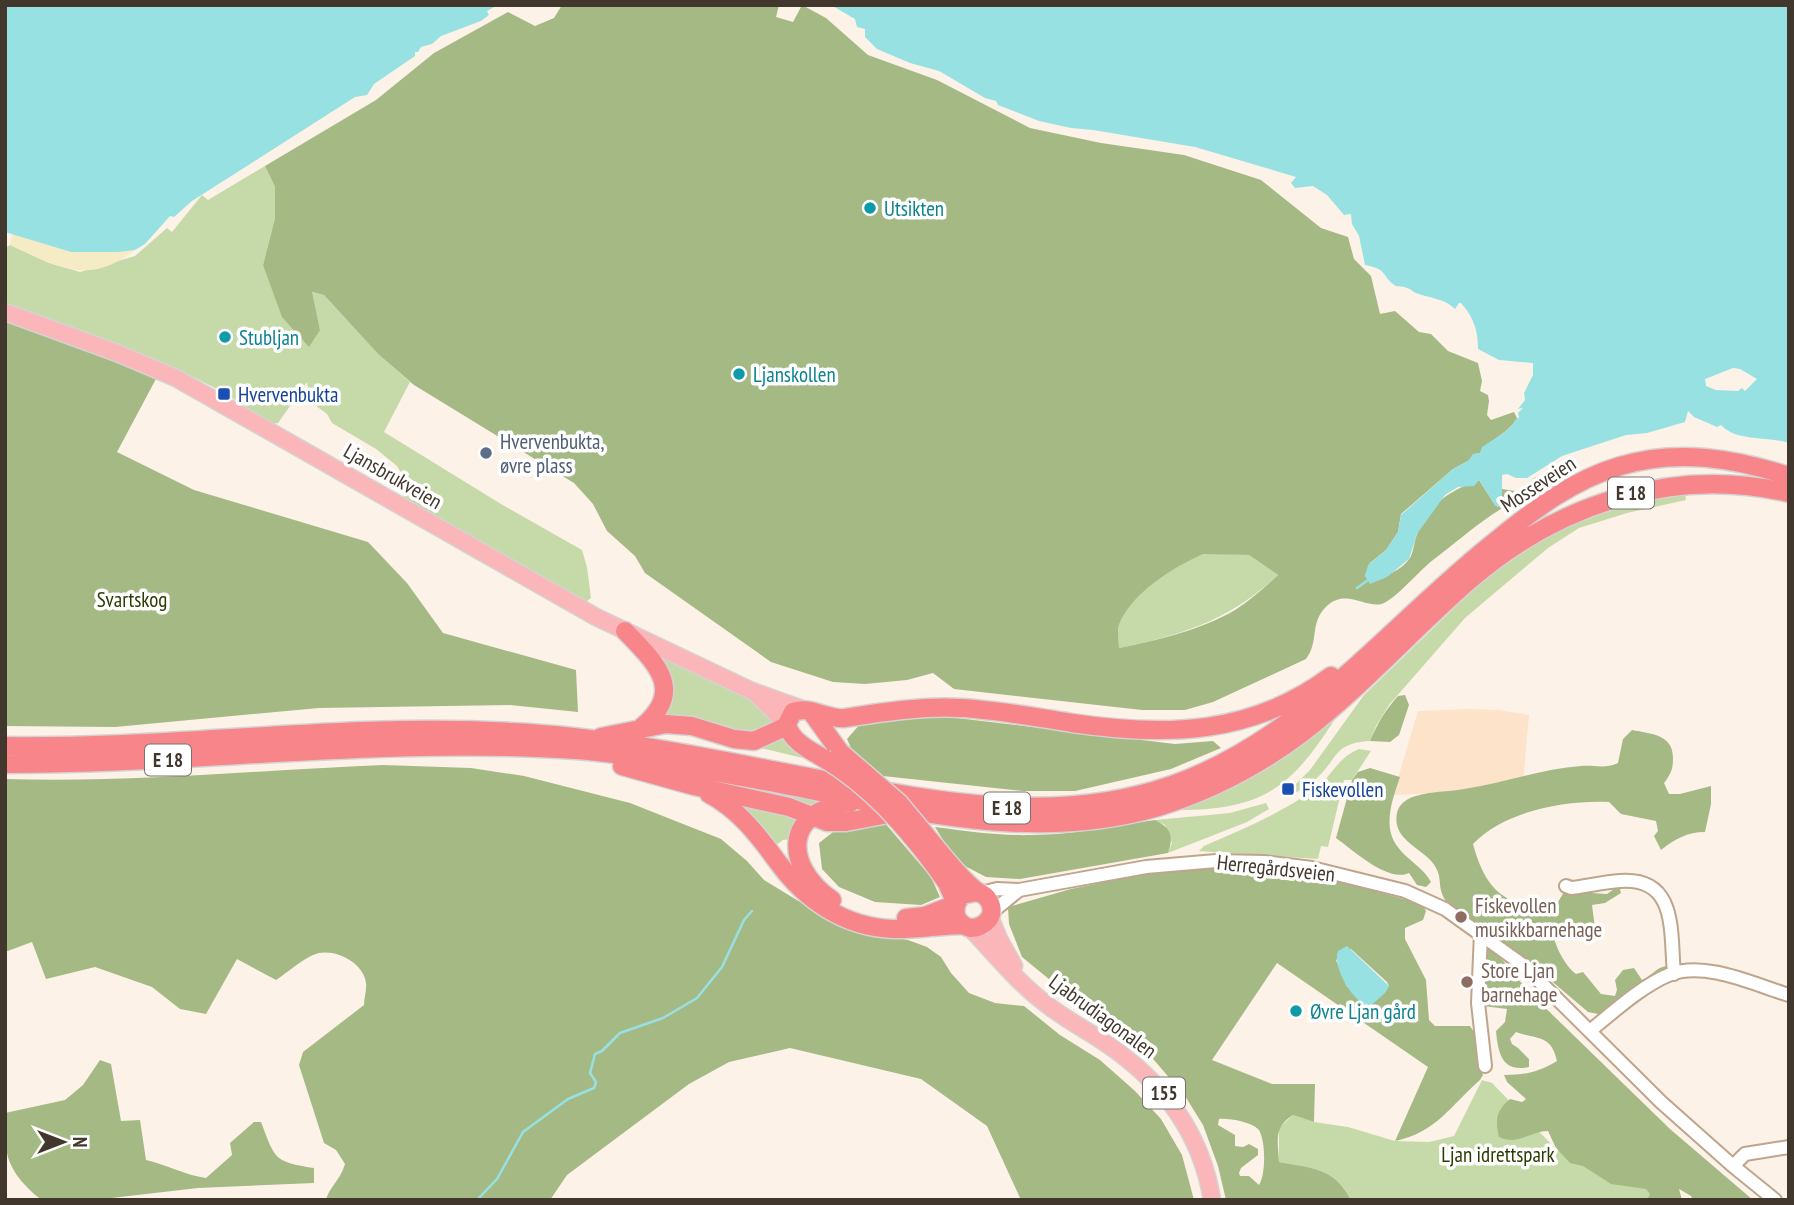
<svg xmlns="http://www.w3.org/2000/svg" width="1794" height="1205" viewBox="0 0 1794 1205" font-family="'PT Sans Narrow',sans-serif">
  <style>
    .built { fill: #fde3c9 }
    .green { fill: #c6daa9 }
    .forest { fill: #a5b985; fill-rule: evenodd }
    .sand { fill: #f5ebc5 }
    .water { fill: #97e1e3; fill-rule: evenodd }
    .lines { fill: none; stroke-linecap: round; stroke-linejoin: round }
    .stream { stroke: #97e1e3; stroke-width: 2.5 }
    .minor-casing { stroke: #bea58c; stroke-width: 16 }
    .major-casing { stroke: #d5d3d1; stroke-width: 19 }
    .highway-casing { stroke: #d5d3d1; stroke-width: 21 }
    .minor { stroke: #fff; stroke-width: 12 }
    .major { stroke: #fab6b8; stroke-width: 16 }
    .highway { stroke: #f78589; stroke-width: 18 }
    .highway-bridge-casing { stroke: #d5d3d1; stroke-width: 21; stroke-linecap: butt }
    .highway-bridge { stroke: #f78589; stroke-width: 18 }
    .culture-dot { fill: #0f9aa8; stroke: #fff; stroke-width: 2.5 }
    .transit-dot { fill: #1a4fb4; stroke: #fff; stroke-width: 2.5 }
    .service-dot { fill: #5c6f8a; stroke: #fff; stroke-width: 2.5 }
    .education-dot { fill: #8d6e63; stroke: #fff; stroke-width: 2.5 }
    .labels { text-anchor: middle; dominant-baseline: central; stroke-width: 7; stroke-linejoin: round; paint-order: stroke }
    .shield { fill: #fff; stroke: #7a736c; stroke-width: 2 }
    .shield-label { font-size: 19px; font-weight: bold; fill: #41372d }
    .culture-label { font-size: 21px; fill: #0d838f; stroke: #fff; text-anchor: start }
    .transit-label { font-size: 21px; fill: #164399; stroke: #fff; text-anchor: start }
    .service-label { font-size: 21px; fill: #4e5e75; stroke: #fff; text-anchor: start }
    .street-label { font-size: 21px; fill: #41372d; stroke: #fff }
    .park-label { font-size: 21px; fill: #2b3c00; stroke: #fff }
    .education-label { font-size: 21px; fill: #785e54; stroke: #fff; text-anchor: start }
  </style>
  <rect width="100%" height="100%" fill="#fdf2e8"/>
  <!-- built -->
  <path class="built" d="M1470 709 1499 710 1529 715 1523 784 1477 791 1393 795 1418 711Z"/>
  <!-- green -->
  <path class="green" d="M265 166 275 187V218L263 265 320 330 311 292 324 295 378 354 410 382 384 432 501 504 582 550 587 567 591 598 586 602 404 501 403 476 397 466 376 449 332 423 327 414 304 397 308 389 307 382 278 423 272 424 223 392 191 376 125 349 5 304V248L10 245 49 263 80 272 135 256 167 228 172 232 202 195 208 200Z
    M1685 493 1686 500 1627 513 1579 528 1548 548 1465 618 1389 705 1376 726 1370 741C1334 743 1338 758 1318 777 1311 784 1303 788 1295 793L1292 788 1310 770 1364 695 1502 562 1552 530 1628 501Z
    M1203 553 1249 555 1278 575C1230 620 1182 635 1119 648 1119 641 1117 632 1119 625 1130 593 1175 567 1203 553Z
    M652 651 744 692 777 721 754 736 660 720Z
    M1341 710C1294 783 1270 810 1178 810 1242 787 1288 751 1341 710Z
    M780 737 792 749 807 759 753 746Z
    M1359 749 1371 751 1352 780H1344L1328 847 1321 846 1318 859 1199 851 1204 846C1243 829 1282 813 1316 788 1333 775 1337 758 1359 749Z
    M670 767 829 798 809 811 719 788Z
    M728 797 803 816 792 839 783 840 772 848Z
    M1266 803 1269 809 1247 822 1168 853 1172 843 1165 825 1155 820 1230 813Z
    M1482 1080 1492 1083 1556 1149 1594 1169 1647 1188 1653 1195 1651 1200H1351C1334 1167 1311 1168 1279 1162V1128L1293 1115 1314 1122 1348 1127 1395 1141 1429 1142 1454 1136Z"/>
  <!-- forest -->
  <path class="forest" d="M562 5H779L776 17 793 22 802 5 826 18 868 55 937 80 1030 128 1101 143 1184 155 1261 180 1321 228 1348 237 1354 259 1371 276 1380 314 1395 311 1419 332 1431 334 1448 351 1478 363 1482 381 1480 391 1488 395 1489 401 1487 415 1491 420 1514 412 1517 418C1508 434 1490 439 1480 453L1475 454 1468 461 1453 469 1401 514 1398 532 1386 550 1370 563 1365 576 1372 581C1385 576 1401 571 1410 558 1413 553 1414 544 1416 537 1430 503 1447 492 1479 480L1495 505 1498 507 1502 497V489L1515 491 1525 488 1534 478 1544 475 1560 462 1564 474C1541 487 1516 499 1493 514 1472 528 1453 545 1433 560 1420 570 1397 597 1384 603 1367 611 1345 585 1324 609 1310 625 1319 642 1306 659L1213 702 1185 710H1142L954 689 933 673 907 680 865 684 833 682 771 662 645 573 635 556 607 531 593 504 574 483 414 385 378 354 324 295 312 292 320 330 309 347 282 317 263 265 275 218V187L265 166 376 100 434 53 508 12 535 26 554 18ZM1203 554 1249 555 1278 575C1264 588 1251 600 1235 610 1201 630 1158 640 1119 648 1119 641 1117 631 1119 625 1131 593 1174 567 1203 554Z
    M5 321 108 355 157 377 117 452 194 490 368 542 407 583 443 633 576 670 578 712 510 705 319 708 115 727 5 726Z
    M1405 695 1409 705 1399 735 1390 742 1370 741C1377 724 1386 709 1398 696Z
    M940 716 1175 744 1213 741 1221 748 1171 769 1075 791H1023L883 776 851 748 847 739 861 723 881 718Z
    M1632 730C1651 734 1673 734 1673 758 1673 769 1671 774 1664 783L1669 794H1680L1711 786V804L1705 832C1687 832 1675 839 1661 850L1654 836 1658 831 1656 821 1621 814 1609 802C1565 800 1504 811 1473 844 1485 889 1504 906 1550 909L1558 902 1564 892 1591 881V893L1607 894 1614 889H1620L1621 893 1605 903 1592 905 1595 928 1590 933C1577 924 1568 922 1553 926 1551 940 1564 965 1576 974L1583 972 1601 994 1615 996 1617 990 1615 980 1623 970 1634 968 1642 980C1652 976 1656 967 1667 966L1668 971 1603 1015 1588 1012 1528 961 1447 903C1436 887 1443 881 1436 868 1427 849 1391 842 1397 813 1399 804 1407 798 1416 796 1431 791 1448 792 1464 789 1503 783 1541 769 1581 766 1595 765 1605 769 1618 763L1623 739Z
    M383 765 471 768 524 776 630 803 721 839 747 861 764 880 828 919 856 931 908 940 927 947 941 957 951 973 969 993 995 1003 1024 1006 1060 1035 1100 1060 1135 1091 1161 1119 1182 1155 1194 1200H1021L987 1126 921 1079 790 1048 729 1062 689 1084 567 1175 550 1200H326C328 1189 341 1179 345 1164L336 1150 324 1143 299 1065 303 1052 364 1005C364 998 367 990 366 983 364 962 332 946 313 955 300 961 288 972 276 980L237 959 206 1014 180 1009 152 987 95 967 46 979 32 942 5 952V779C132 783 257 770 383 765Z
    M1370 768 1400 777C1393 798 1382 826 1397 846 1407 860 1423 867 1431 882L1426 887 1417 885 1409 873C1388 883 1353 850 1336 838L1352 780 1358 772Z
    M1155 820C1171 828 1174 836 1168 853L1020 879 986 877 965 866 951 853 935 827C967 831 999 836 1032 835 1073 835 1114 826 1155 820Z
    M884 822 931 877 940 897 921 905 875 902 839 887 822 869 819 843 833 832Z
    M1219 865 1327 878 1422 904 1426 911 1423 920 1405 928V939L1426 980 1429 1020 1435 1026H1470L1476 1035V1057L1483 1075 1480 1080C1451 1105 1436 1133 1395 1141L1428 1067 1277 963 1212 1060 1272 1084H1315L1314 1122 1293 1115C1273 1128 1278 1140 1279 1162 1311 1168 1334 1167 1351 1200H1226L1218 1166 1203 1125 1185 1096 1154 1060 1105 1025 1022 957 1009 924 1008 907 1071 889 1159 871ZM1351 949 1387 982 1389 986 1347 987 1336 960ZM1219 1119C1229 1118 1251 1122 1258 1129 1266 1138 1266 1175 1259 1185L1249 1176H1240L1239 1173 1241 1168 1258 1155V1149L1249 1144 1243 1147 1235 1146V1135L1218 1125Z
    M1486 948C1507 960 1513 974 1529 992L1670 1129 1753 1200H1693L1691 1196 1679 1189 1682 1200H1647L1650 1194 1646 1189 1611 1184 1583 1166 1570 1163 1556 1148 1548 1131C1531 1131 1517 1146 1499 1137 1495 1119 1496 1111 1510 1099L1522 1102 1526 1099 1507 1082 1504 1075C1525 1075 1539 1072 1557 1061 1551 1034 1538 1040 1516 1032L1510 1039 1512 1044 1518 1048 1529 1059V1067C1502 1073 1498 1053 1496 1031L1505 1022 1507 1009 1483 1006Z
    M100 1060 111 1064 121 1121 140 1120 146 1160C167 1165 185 1175 206 1178L232 1155 230 1143 254 1122H261C275 1159 274 1162 314 1168V1183L198 1188 94 1200H43C36 1197 31 1191 26 1186 3 1162 5 1145 5 1113L65 1100 83 1085Z"/>
  <!-- sand -->
  <path class="sand" d="M12 234 71 252 135 250C88 287 56 266 10 245Z"/>
  <!-- water -->
  <path class="water" d="M5 5H498L487 11 489 15 481 21 441 36 432 44 421 47 418 52H415V56L374 84 367 95 355 97 192 201 174 217 170 216 145 244 135 250 118 252H71L5 232Z
    M831 5H1789V443C1768 436 1736 442 1721 425L1717 427 1694 417 1688 411 1685 422 1647 433 1626 435 1562 456 1527 478H1516L1507 474 1502 475V502L1498 507 1495 505 1479 480 1474 486 1458 487 1445 495 1417 534 1409 559 1387 577 1370 584 1365 576 1368 565 1386 550 1398 532 1401 515 1453 469 1468 461 1473 454 1480 453 1482 447C1495 438 1509 432 1517 418H1519L1518 413 1523 408 1518 409 1525 400 1524 393 1533 375V363L1499 360 1478 349C1478 334 1475 318 1461 303H1459L1455 309C1446 299 1429 298 1416 293 1413 292 1411 289 1407 288 1404 286 1400 287 1396 286 1381 277 1389 269 1365 265L1359 236 1352 224 1351 214 1344 215 1327 195 1313 186 1295 188 1291 183 1296 177 1195 147 1093 130 1071 128 1039 121 998 105 996 101 985 98 939 71 910 63 877 49 865 37V29L857 27 855 19ZM1733 368 1740 369 1757 379 1745 391 1742 388 1738 391 1716 390 1706 386 1705 379Z
    M1347 946 1389 986 1385 993 1369 1007C1353 1002 1332 967 1338 951Z"/>
  <g class="lines">
    <!-- stream -->
    <path class="stream" d="M1357 588 1368 580
      M477 1200 497 1179 523 1132 568 1099 594 1088 596 1082 590 1073 595 1054 602 1051 620 1033 663 1018 697 998 722 967 744 920 752 911"/>
    <defs>
      <path id="minor" d="M1566 886 1571 888C1588 886 1604 882 1620 881 1678 877 1670 932 1674 974
        M981 893 997 889 1019 890 1146 867 1216 861 1264 862 1312 868 1405 891 1445 909 1523 965 1661 1102 1733 1166 1775 1200
        M992 912 1019 890
        M1481 933 1478 1003 1485 1066
        M1590 1031C1612 1013 1644 984 1671 974 1706 961 1755 985 1789 995
        M1733 1166 1745 1154 1789 1147"/>
      <path id="major" d="M5 312 117 353 176 378 596 617 752 691 802 709
        M757 695 787 724
        M990 917 999 939 1014 966
        M970 928C995 954 1017 982 1046 1004 1064 1018 1084 1029 1104 1042 1161 1080 1201 1131 1212 1200"/>
      <path id="highway" d="M625 631C656 663 686 690 642 727
        M812 713 840 752
        M601 737 666 724 692 726 734 739 754 741 787 726
        M5 746C174 749 343 722 512 732 614 737 714 759 814 778 933 801 1053 826 1172 785 1305 738 1390 624 1498 539 1535 509 1573 480 1620 466 1677 449 1733 458 1789 476
        M825 759C811 751 790 741 787 724L793 712C809 705 827 720 845 718 884 712 921 706 961 708 998 710 1035 717 1072 723 1166 737 1252 735 1331 676
        M5 764C196 764 386 737 576 750 621 753 664 763 708 771 748 778 789 785 830 794 938 818 1050 839 1158 807 1211 791 1258 766 1302 733 1362 687 1413 629 1471 579 1560 503 1673 466 1789 493
        M622 766 694 786 789 807 827 822H846L893 813
        M709 794C738 809 758 835 777 861 805 900 844 927 893 929 916 930 940 925 963 925
        M943 856C953 868 962 879 974 889 978 893 984 894 987 898 999 913 986 928 970 928 954 923 951 908 962 895L977 892
        M935 866 947 883 956 904
        M832 900C783 866 783 810 850 803
        M906 918 925 916 956 904"/>
    </defs>
    <!-- minor casing -->
    <use href="#minor" class="minor-casing"/>
    <!-- major casing -->
    <use href="#major" class="major-casing"/>
    <!-- highway casing -->
    <use href="#highway" class="highway-casing"/>
    <!-- minor -->
    <use href="#minor" class="minor"/>
    <!-- major -->
    <use href="#major" class="major"/>
    <!-- highway -->
    <use href="#highway" class="highway"/>
    <defs>
      <path id="highway-bridge" d="M840 752 899 803 943 856
        M825 759C870 786 904 825 935 866"/>
    </defs>
    <!-- highway-bridge casing -->
    <use href="#highway-bridge" class="highway-bridge-casing"/>
    <!-- highway-bridge -->
    <use href="#highway-bridge" class="highway-bridge"/>
  </g>
  <!-- markers -->
  <g class="culture-dot">
    <circle cx="870" cy="208" r="7"/>
    <circle cx="225" cy="337" r="7"/>
    <circle cx="739" cy="374" r="7"/>
    <circle cx="1296" cy="1011" r="7"/>
  </g>
  <g class="transit-dot">
    <rect x="217" y="387" width="14" height="14" rx="3.5"/>
    <rect x="1281" y="782" width="14" height="14" rx="3.5"/>
  </g>
  <circle class="service-dot" cx="486" cy="453" r="7"/>
  <g class="education-dot">
    <circle cx="1461" cy="917" r="7"/>
    <circle cx="1467" cy="982" r="7"/>
  </g>
  <g class="labels">
    <!-- shield labels -->
    <g class="shield">
      <rect x="1608" y="477.5" width="46" height="31" rx="5"/>
      <rect x="145" y="744.5" width="46" height="31" rx="5"/>
      <rect x="984" y="792.5" width="46" height="31" rx="5"/>
      <rect x="1143" y="1077.5" width="42" height="31" rx="5"/>
    </g>
    <g class="shield-label">
      <text x="1631" y="493">E 18</text>
      <text x="168" y="760">E 18</text>
      <text x="1007" y="808">E 18</text>
      <text x="1164" y="1093">155</text>
    </g>
    <!-- culture labels -->
    <g class="culture-label">
      <text x="884" y="208">Utsikten</text>
      <text x="239" y="337">Stubljan</text>
      <text x="753" y="374">Ljanskollen</text>
      <text x="1310" y="1011">Øvre Ljan gård</text>
    </g>
    <!-- transit labels -->
    <g class="transit-label">
      <text x="238" y="394">Hvervenbukta</text>
      <text x="1302" y="789">Fiskevollen</text>
    </g>
    <!-- service labels -->
    <g class="service-label">
      <text x="500" y="441">Hvervenbukta,<tspan x="500" dy="24">øvre plass</tspan></text>
    </g>
    <!-- street labels -->
    <g class="street-label">
      <text transform="translate(393 476) rotate(30)">Ljansbrukveien</text>
      <text transform="translate(1538 484) rotate(-33)">Mosseveien</text>
      <text transform="translate(1276 868) rotate(6)">Herregårdsveien</text>
      <text transform="translate(1103 1016) rotate(36)">Ljabrudiagonalen</text>
    </g>
    <!-- park labels -->
    <g class="park-label">
      <text x="132" y="599">Svartskog</text>
      <text x="1498" y="1154">Ljan idrettspark</text>
    </g>
    <!-- education labels -->
    <g class="education-label">
      <text x="1475" y="905">Fiskevollen<tspan x="1475" dy="24">musikkbarnehage</tspan></text>
      <text x="1481" y="970">Store Ljan<tspan x="1481" dy="24">barnehage</tspan></text>
    </g>
  </g>
  <!-- border -->
  <rect width="1794" height="1205" fill="none" stroke="#41372d" stroke-width="14"/>
  <!-- north arrow -->
  <g transform="translate(63 1142) rotate(90)" stroke="#ffffff" stroke-width="5" paint-order="stroke">
  <path d="M0-5L12 26L0 18L-12 26Z" fill="#41372d"/>
  <text y="-10" font-size="19" font-weight="bold" text-anchor="middle" fill="#41372d">N</text>
  </g>
</svg>
